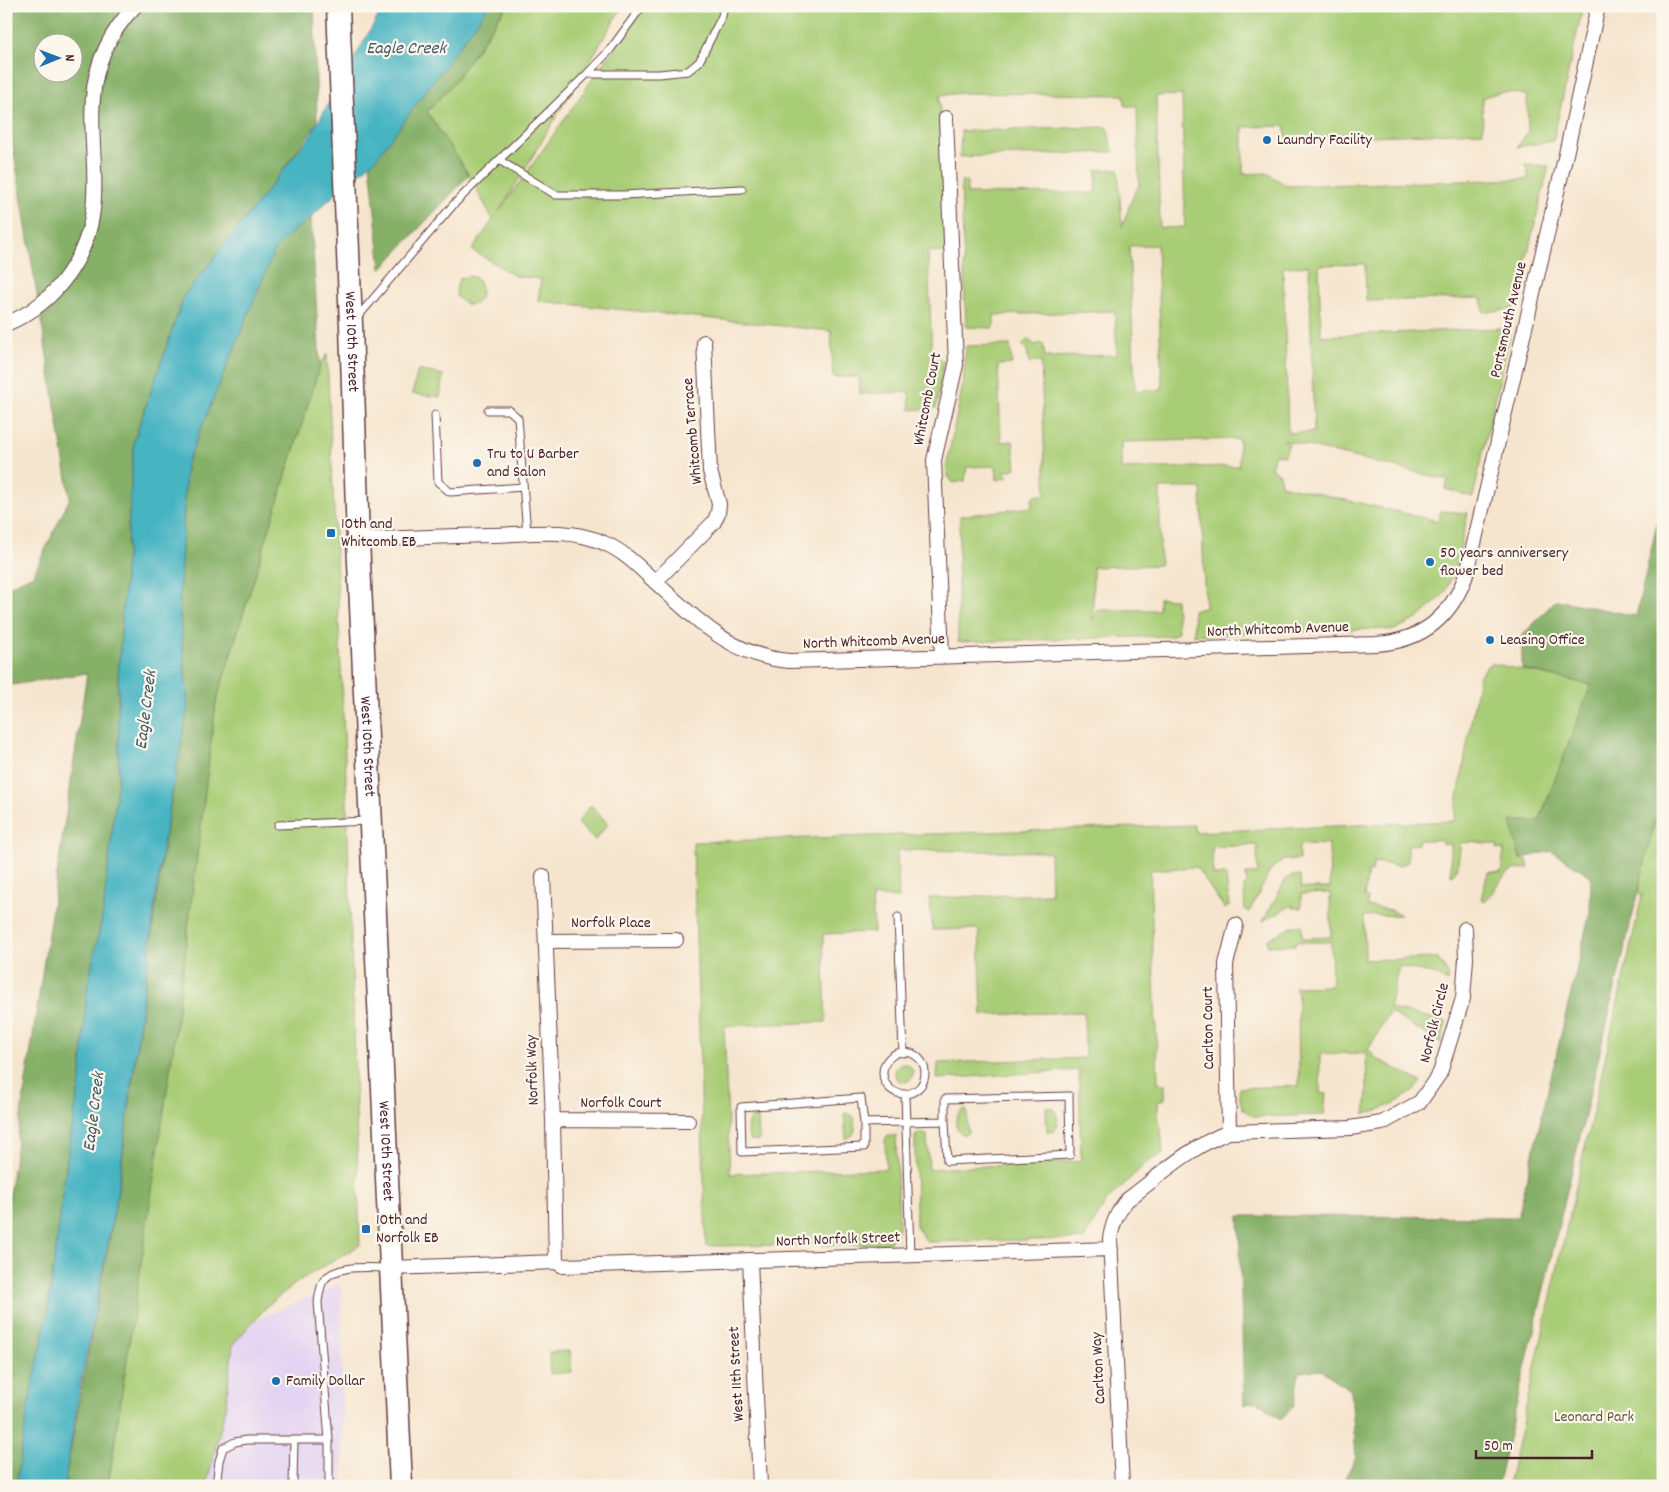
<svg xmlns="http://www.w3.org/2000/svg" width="1669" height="1492" viewBox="0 0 1669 1492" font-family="Dekko,sans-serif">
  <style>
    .built { fill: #e4d3f2 }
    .green { fill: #a9cd76; stroke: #7a7650; fill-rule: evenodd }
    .forest { fill: #86b067; stroke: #686849; fill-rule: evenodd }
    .water { fill: #46b4c2; stroke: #486a76 }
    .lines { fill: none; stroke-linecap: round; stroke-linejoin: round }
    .lane-casing { stroke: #643d43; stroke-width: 9 }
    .street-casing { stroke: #643d43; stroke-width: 16 }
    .primary-casing { stroke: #643d43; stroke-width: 25 }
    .lane { stroke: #fff; stroke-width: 7 }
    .street { stroke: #fff; stroke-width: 14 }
    .primary { stroke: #fff; stroke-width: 22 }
    .poi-dot { fill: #1f6fb2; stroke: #fbf7ec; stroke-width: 2 }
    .labels { text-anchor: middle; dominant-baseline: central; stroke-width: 4.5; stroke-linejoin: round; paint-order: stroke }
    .poi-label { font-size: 16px; fill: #4a1f2b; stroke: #fbf7ec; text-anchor: start }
    .street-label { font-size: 16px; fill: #4a1f2b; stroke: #fbf7ec }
    .park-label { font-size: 16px; fill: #665342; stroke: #fbf7ec }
    .water-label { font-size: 18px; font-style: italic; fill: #485b67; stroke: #fbf7ec }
  </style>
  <rect width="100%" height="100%" fill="#fbf7ec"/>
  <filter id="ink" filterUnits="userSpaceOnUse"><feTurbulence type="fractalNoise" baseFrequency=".02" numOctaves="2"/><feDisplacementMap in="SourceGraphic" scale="10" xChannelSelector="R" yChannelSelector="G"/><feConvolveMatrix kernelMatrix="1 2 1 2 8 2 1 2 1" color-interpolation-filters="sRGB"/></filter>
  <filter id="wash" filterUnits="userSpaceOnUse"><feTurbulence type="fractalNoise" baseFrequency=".0096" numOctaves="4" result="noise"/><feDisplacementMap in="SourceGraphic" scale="20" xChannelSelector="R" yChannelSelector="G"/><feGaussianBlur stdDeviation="1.12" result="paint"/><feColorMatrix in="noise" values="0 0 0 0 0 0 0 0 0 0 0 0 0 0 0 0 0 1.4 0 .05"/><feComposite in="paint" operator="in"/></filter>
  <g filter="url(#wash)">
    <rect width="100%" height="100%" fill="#f6e5ce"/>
    <!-- built -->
    <path class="built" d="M341 1283 343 1486H208L231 1331Z"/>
    <!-- green -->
    <path class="green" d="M507 6H623L499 212 644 6H1583L1553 141 1517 147 1528 132 1527 96C1508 90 1500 91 1482 98L1483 132 1286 139 1285 126 1243 127V174L1267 173 1287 186 1529 179 1525 164 1549 166 1514 309 1484 312 1481 298 1366 301 1365 264 1319 265 1321 336 1504 328 1510 333 1473 497 1445 489 1448 480 1283 440 1289 444 1286 452 1283 456 1275 454 1271 468 1280 474 1281 485 1438 521 1441 511 1468 513 1456 566 1445 593 1419 618 1394 630 1371 629 1194 635 1193 610 1205 608 1201 488H1160V565L1093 567V621L1097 610H1159V598L1176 599 1178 632 1172 636 958 642V567L960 516 1032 507V499L1034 495H1046L1041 362 1029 363 1027 350 1022 345 1028 339 1035 345 1043 343 1045 357 1117 355 1115 311 994 315V328L966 327 961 182 967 181V194L1096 193 1097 170 1118 169 1122 227 1133 196 1139 186 1137 106H1125L1124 95 961 93 939 96 945 184 946 253 928 251 932 359 944 360 936 408 910 410 909 392 860 394 859 377H833L831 331 538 301 541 279 515 276 472 250 493 220 469 175 427 112 474 54ZM1182 95 1185 227 1160 228 1156 96ZM1157 245 1162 389 1135 391 1129 246ZM1309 266 1314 432 1288 433 1283 267ZM1239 439V466L1121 469V442Z
      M1107 127 1113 152 960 157 961 131Z
      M470 276 476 278C490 296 473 317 456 296L457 285 460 278Z
      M1010 345 1012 364 998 365 1001 442 1013 441 1016 468 1004 472 1008 477 997 480 996 466 967 467 965 481 953 483 948 476 946 468 963 384 966 346Z
      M327 354 347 802 360 1245 300 1280 269 1304 233 1344 225 1410 206 1486H108L176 1026 216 702 320 365Z
      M418 370 443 375 440 397 412 394Z
      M1490 663 1592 685 1539 821 1520 859 1527 860 1529 868 1513 870 1506 874 1485 902 1481 899 1488 872 1501 873 1504 850 1497 849V845L1471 841 1470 843 1461 842 1457 869 1451 876V844H1442L1441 840H1418V844L1408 845V862L1399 866 1374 862 1372 872 1368 871 1364 898H1368L1367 906 1391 910 1401 915 1364 916 1365 960 1437 958 1448 973 1447 982 1434 974 1399 966 1389 1008 1446 1022 1441 1043 1390 1012 1368 1050 1373 1053 1372 1056 1421 1082C1407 1100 1386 1108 1365 1114L1367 1093 1366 1053 1320 1054V1093L1326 1094 1324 1115 1256 1117C1240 1111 1240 1104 1239 1088L1299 1086 1298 993 1295 987 1332 986 1331 942H1295V945L1267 946 1268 939 1294 926 1302 925V938L1331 937 1330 893 1301 894V908H1293V905L1263 921 1286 879 1291 876H1300L1301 888H1330L1329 844 1299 845V860H1284L1272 868 1249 912 1245 910 1244 886 1247 883 1246 874H1258L1257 845 1212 847 1213 875H1226L1229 906 1225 909 1196 867 1150 870 1158 1083 1165 1084V1099L1158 1101V1119L1161 1128 1163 1153 1146 1163 1106 1202 1084 1239 927 1242 916 1226 915 1136 921 1133 927 1135 929 1169 1081 1161 1079 1070 937 1079 938 1063 1085 1058 1084 1012 982 1015 979 929 933 930 929 898 1051 894 1050 852 897 850 899 898 872 896 874 932 823 934 826 1022 724 1026 730 1174 886 1169 885 1141 887 1136H896L899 1227 889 1244 706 1246 693 842 1194 825 1195 832 1454 821 1479 676Z
      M1663 684V1486H1508L1642 896 1586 826Z
      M591 805 608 824 595 840 577 823Z
      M895 1073a9 9 0 1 1 18 0a9 9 0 1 1-18 0Z
      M1046 1107 1053 1108C1059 1115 1061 1134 1047 1132Z
      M964 1109 967 1111 968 1133 964 1135C953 1130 953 1115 964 1109Z
      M848 1113 854 1117 855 1130 853 1135 846 1139 844 1114Z
      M758 1116 759 1140 757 1142 750 1140C747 1134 746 1124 750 1119Z
      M570 1351 572 1372 550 1374 549 1352Z"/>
    <!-- forest -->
    <path class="forest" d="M6 6H314L317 123 281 173 184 296 134 441 118 679 119 771 103 913 87 989 81 1077 67 1159 47 1318 17 1486H6V1216L87 673 6 686V588L33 575 70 498 6 103ZM42 42H72V72H42Z
      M489 6H506L452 85 427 112 469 175 381 269 370 164Z
      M311 218 320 365 216 702 173 1050 108 1486H64L118 1191 165 835 188 707 179 606 186 465 275 249 290 234Z
      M1663 498V820H1655L1497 1486H1345V1478L1356 1457 1351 1391 1322 1370 1299 1372 1294 1405 1281 1419 1256 1401 1244 1405 1239 1216 1518 1217 1590 912 1591 876 1551 851 1520 859 1511 821H1539L1591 685 1522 669V636L1556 600 1636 616Z"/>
    <!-- water -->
    <path class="water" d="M384 6H489L375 160 321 207 311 218 290 234 275 249 186 465 179 606 188 707 163 844 117 1196 80 1389 64 1486H16L29 1402 47 1318 67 1159 81 1077 87 989 103 913 119 771 118 679 134 441 184 296 310 136Z"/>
  </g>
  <g filter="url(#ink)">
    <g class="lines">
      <defs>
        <path id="lane" d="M642 6 610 50 587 74H659L688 71 699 62 722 16 724 6
          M499 160 556 195H623L742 189
          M356 319 454 204 587 74
          M488 410H509L518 418 527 534
          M435 415 438 482 450 492 523 487
          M278 825 367 821
          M898 917 903 1053
          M883 1073a21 21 0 1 1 42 0a21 21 0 1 1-42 0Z
          M905 1095 910 1255
          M864 1123 861 1098 741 1107 742 1152 864 1147V1123L945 1121 947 1161 1070 1155 1069 1096 945 1099V1121
          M216 1486 219 1461 223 1448 235 1442 246 1440H329
          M293 1486 294 1440
          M329 1486V1440L318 1302C319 1296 320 1285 324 1280 337 1264 368 1268 387 1268"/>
        <path id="street" d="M6 324C58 303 92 252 94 197 96 164 90 130 93 98 95 63 111 31 135 6
          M358 540C402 538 447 536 491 535 528 534 569 527 604 543 623 551 637 565 652 579 694 617 730 656 789 661L1376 644C1425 641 1454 614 1468 569L1566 154 1598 6
          M655 582 714 522 718 513 719 504 710 471 704 342
          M942 657 934 460 956 365 946 118
          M543 876 553 1120 556 1262
          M546 941 676 940
          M553 1120 688 1121
          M1229 1132 1226 964 1236 925
          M750 1260 760 1486
          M390 1268 556 1262 563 1266 1111 1249
          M1122 1486 1110 1238C1113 1223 1117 1212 1127 1200 1159 1176 1191 1146 1229 1132L1350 1128 1382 1123 1420 1102 1440 1073 1463 998 1466 959 1465 929"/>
        <g id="primary">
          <path id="s1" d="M338 6 351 325 358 540 401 1486"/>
        </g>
      </defs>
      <!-- lane casing -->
      <use href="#lane" class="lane-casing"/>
      <!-- street casing -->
      <use href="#street" class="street-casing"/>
      <!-- primary casing -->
      <use href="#primary" class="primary-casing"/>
      <!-- lane -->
      <use href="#lane" class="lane"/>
      <!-- street -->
      <use href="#street" class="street"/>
      <!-- primary -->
      <use href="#primary" class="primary"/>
    </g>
  </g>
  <!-- markers -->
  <g class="poi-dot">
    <circle cx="1267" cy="140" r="5"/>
    <circle cx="477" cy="463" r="5"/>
    <rect x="326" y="528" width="10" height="10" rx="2.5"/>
    <circle cx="1430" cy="562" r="5"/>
    <circle cx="1490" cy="640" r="5"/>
    <rect x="361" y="1224" width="10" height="10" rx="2.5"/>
    <circle cx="276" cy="1381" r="5"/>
  </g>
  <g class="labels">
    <!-- poi labels -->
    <g class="poi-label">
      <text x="1277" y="140">Laundry Facility</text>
      <text x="487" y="454">Tru to U Barber<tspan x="487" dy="18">and Salon</tspan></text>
      <text x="341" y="524">10th and<tspan x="341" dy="18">Whitcomb EB</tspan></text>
      <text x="1440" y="553">50 years anniversery<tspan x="1440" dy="18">flower bed</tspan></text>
      <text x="1500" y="640">Leasing Office</text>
      <text x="376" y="1220">10th and<tspan x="376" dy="18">Norfolk EB</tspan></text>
      <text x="286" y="1381">Family Dollar</text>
    </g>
    <!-- street labels -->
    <g class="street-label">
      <text transform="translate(1509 320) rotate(-77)">Portsmouth Avenue</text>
      <text stroke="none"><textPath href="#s1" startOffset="336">West 10th Street</textPath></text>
      <text transform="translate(928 399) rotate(-79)">Whitcomb Court</text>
      <text transform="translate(693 431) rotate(-95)">Whitcomb Terrace</text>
      <text transform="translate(1278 630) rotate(-2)">North Whitcomb Avenue</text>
      <text transform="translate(874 642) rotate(-2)">North Whitcomb Avenue</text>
      <text stroke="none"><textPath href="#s1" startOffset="741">West 10th Street</textPath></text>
      <text x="611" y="923">Norfolk Place</text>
      <text transform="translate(1435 1023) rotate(-76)">Norfolk Circle</text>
      <text transform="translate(1209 1028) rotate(-91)">Carlton Court</text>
      <text transform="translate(533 1070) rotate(-92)">Norfolk Way</text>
      <text x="621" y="1103">Norfolk Court</text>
      <text stroke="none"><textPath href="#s1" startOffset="1146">West 10th Street</textPath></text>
      <text transform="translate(838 1240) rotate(-2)">North Norfolk Street</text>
      <text transform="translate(1099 1368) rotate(-93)">Carlton Way</text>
      <text transform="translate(737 1374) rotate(-93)">West 11th Street</text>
    </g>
    <!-- park labels -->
    <g class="park-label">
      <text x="1594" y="1417">Leonard Park</text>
    </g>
    <!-- water labels -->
    <g class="water-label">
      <text x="406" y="49">Eagle Creek</text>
      <text transform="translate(147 710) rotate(-83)">Eagle Creek</text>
      <text transform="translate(95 1112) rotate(-83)">Eagle Creek</text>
    </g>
  </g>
  <!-- margin -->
  <rect width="1669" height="1492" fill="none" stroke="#fbf7ec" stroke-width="25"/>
  <!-- north arrow -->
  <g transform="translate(58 58) rotate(89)"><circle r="24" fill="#fbf7ec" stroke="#b4a19f"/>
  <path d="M0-4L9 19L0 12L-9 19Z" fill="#1f6fb2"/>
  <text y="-8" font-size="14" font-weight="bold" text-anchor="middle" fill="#4a1f2b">N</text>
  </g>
  <!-- scale -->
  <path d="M1476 1450v8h116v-8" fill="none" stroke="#4a1f2b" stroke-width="2.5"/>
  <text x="1484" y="1450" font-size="15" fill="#4a1f2b" stroke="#fbf7ec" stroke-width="4" paint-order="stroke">50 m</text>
</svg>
